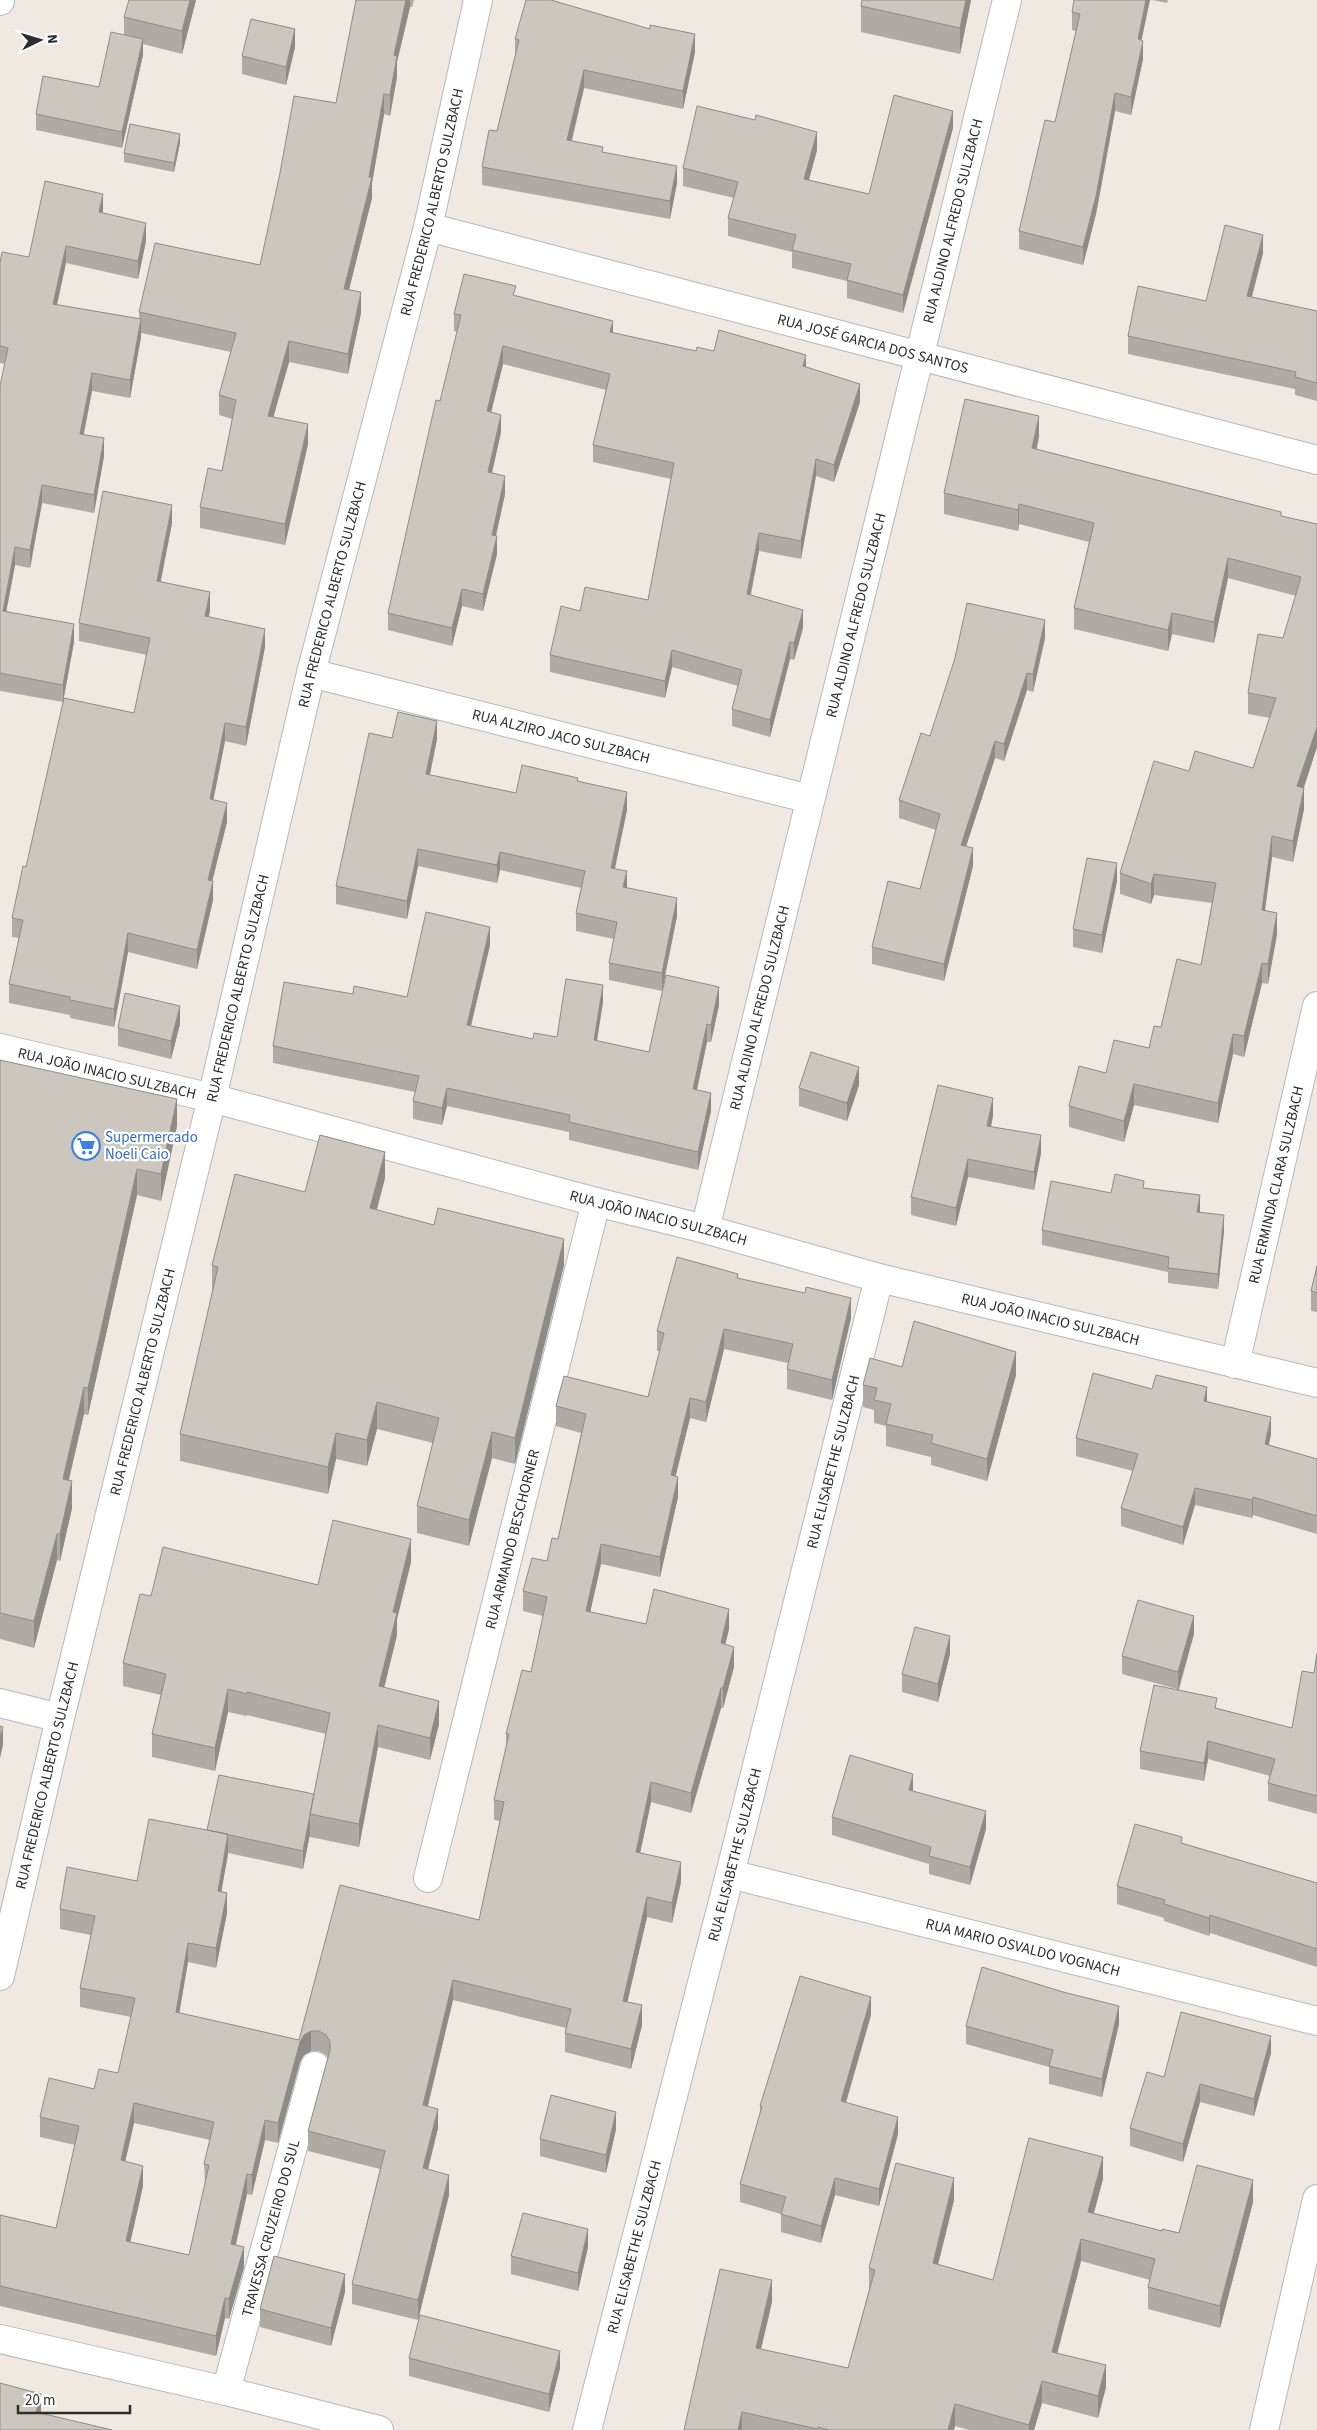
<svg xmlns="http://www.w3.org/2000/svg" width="1317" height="2430" viewBox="0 0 1317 2430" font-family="'Source Sans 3',sans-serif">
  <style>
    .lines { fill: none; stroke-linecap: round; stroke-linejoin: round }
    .minor-casing { stroke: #b4b7c1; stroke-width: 30 }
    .minor { stroke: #fff; stroke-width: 28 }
    .wall { fill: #afaba4; fill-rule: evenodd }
    .shaded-wall { fill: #8e8b86 }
    .building { fill: #cbc7bf; stroke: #8e8b86; fill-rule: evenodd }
    .labels { text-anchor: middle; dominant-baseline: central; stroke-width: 4.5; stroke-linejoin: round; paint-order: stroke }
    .street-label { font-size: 15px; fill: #2e2e2e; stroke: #fff }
    .shop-label { font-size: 15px; fill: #366cbe; stroke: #fff; text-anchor: start }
  </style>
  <rect width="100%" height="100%" fill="#efe9e1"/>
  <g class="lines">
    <defs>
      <g id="minor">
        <path d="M0 1V0"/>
        <path id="s1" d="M428 227 1317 460"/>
        <path id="s2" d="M311 673 810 799"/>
        <path id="s3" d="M0 1048 212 1098 596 1202 705 1229 879 1278 1317 1383"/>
        <path id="s4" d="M705 1229 1007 0"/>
        <path id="s5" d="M1235 1364 1317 1006"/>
        <path d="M0 1703 60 1718"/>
        <path id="s6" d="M730 1874 1317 2021"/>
        <path id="s7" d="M428 1878 596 1202"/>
        <path id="s8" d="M0 1976 60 1718 212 1098 311 673 428 227 478 0"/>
        <path d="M0 2339 226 2391 379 2430"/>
        <path id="s9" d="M226 2391 315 2066"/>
        <path id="s10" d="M587 2430 730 1874 879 1278"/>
        <path d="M1264 2430 1317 2199"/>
      </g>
    </defs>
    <!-- minor casing -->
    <use href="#minor" class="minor-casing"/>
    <!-- minor -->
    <use href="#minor" class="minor"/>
  </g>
  <!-- wall -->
  <path class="wall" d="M196 0 182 54 143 44V55L122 148 36 130V114L99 87 124 35V17Z
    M356 0H414L412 7H410L397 62V77L390 116 384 114 372 183V198L349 290 361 313 348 374 289 362 273 417 308 444 285 545 200 528V507L222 471 232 419 219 415V395L231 352 141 333V337L130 398 92 391 84 434 104 456 94 513 42 503 30 568 15 565 6 612 74 642 63 702 0 691V386L5 364 0 363V263L29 257 103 211 102 213 146 241 138 279 66 263 57 305 139 319V312L260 265 336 103Z
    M862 0H971L960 54 861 32V6Z
    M1074 0 1142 40 1143 59 1131 115 1115 111 1096 214 1083 265 1019 249V231L1055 122 1076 31 1072 30V12Z
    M1152 0H1168L1167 3Z
    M515 39 695 52 683 109 584 88 572 141 603 152 677 183 670 219 482 185V167L497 131 515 56Z
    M295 47 286 85 242 74V56Z
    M953 128 903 313 847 298V281L792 268V252L728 236V218L734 198 683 186V168L817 150 809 180 869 194Z
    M180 143 174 172 124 162V153Z
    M1263 253 1252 297 1317 311V401L1295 395V389L1128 354V336L1206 301Z
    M516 296 613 333 696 351H714L806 367 860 402 834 482 816 476 801 559 759 551 751 595 803 628 794 660 790 659 770 737 732 726V709L738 686 672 667 665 698 550 672V655L580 611 648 600 671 479 593 462V445L606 390 503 364 491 412 501 432 492 473 505 494 496 536 497 554 483 611 462 606 452 646 388 630V613L457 332 454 331V314Z
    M1039 436 1037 449 1281 516 1317 524V747L1304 788V809L1293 862 1272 857 1265 911 1277 934 1268 984 1262 983 1244 1057 1233 1054 1218 1123 1134 1105 1124 1142 1069 1127V1106L1106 1073 1149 1048 1161 1027 1201 965 1212 903 1154 895 1151 904 1120 894V873L1189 771 1253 768 1270 718 1248 714V693L1283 638 1296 596 1228 578 1214 643 1172 634 1168 651 1074 629V608L1089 542 1019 524 1018 531 944 514V493Z
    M172 523 161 581 210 610 209 617 265 647 246 746 225 741 213 800 227 822 212 881 213 900 197 969 128 952 114 1027 70 1018V1015L9 1003V984L19 938 12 937V918L26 867 134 713 147 655 79 641V623Z
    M1045 638 1033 692 1027 690 1004 761 995 758 966 846 973 866 944 981 872 964V947L920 889 936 830 899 818V800L930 736Z
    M392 738 437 739 430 775 516 793 578 781 627 810 615 869 627 888 677 916 662 991 609 980V963L614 939 576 931V913L581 888 500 870 497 883 418 866 407 919 336 904V886Z
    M1117 881 1102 953 1073 947V929Z
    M490 945 471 1026 533 1039 557 1037 603 1002 597 1041 649 1052 719 1005 711 1042H707L697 1090 711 1111 698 1170 569 1140V1132L447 1106 442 1125 413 1119V1101L415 1092 273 1063V1046L353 994 407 997Z
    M180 1024 171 1059 118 1046V1028Z
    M0 1060 177 1126 161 1201 137 1195 88 1415 84 1414 68 1480 72 1508 60 1561 57 1560 34 1648 0 1639Z
    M859 1085 847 1121 799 1106V1088Z
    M993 1116 991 1127 1041 1153 1034 1190 968 1177 956 1226 911 1215V1197Z
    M385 1178 377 1210 564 1265 515 1464 492 1458 469 1546 417 1533V1506L433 1443 377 1429 367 1466 336 1459 328 1494 180 1461V1434L213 1292H212V1265L305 1192Z
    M1144 1188 1200 1210 1199 1213 1224 1231 1218 1289 1168 1283V1272L1042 1245V1230L1111 1193Z
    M1317 1266V1312L1311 1311V1291Z
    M738 1278 851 1318 832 1400 787 1389V1369L788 1363 724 1349 706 1422 690 1418 675 1476 678 1497 660 1577 601 1564 590 1612 646 1624 729 1629 725 1644 734 1667 723 1708H721L691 1813 651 1802 640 1853 681 1882 672 1923 647 1917 627 2002 642 2025 631 2069 565 2052V2033L566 2028 453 2000 428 2106 438 2128 428 2170 449 2195 418 2320 352 2304V2284L380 2169 308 2151V2131L328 2058 326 2055 319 2051H311L304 2055 300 2062 278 2143 265 2140 252 2195 247 2194 236 2245 244 2267 229 2319 225 2318 216 2356 0 2306V2215L56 2228 75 2145 40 2137V2117L94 2089 118 2073 131 2017 80 2007V1988L91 1935 60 1929V1909L137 1881 207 1830 314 1794 326 1734 247 1715V1716L228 1712 215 1771 152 1757V1734L161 1695 123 1686V1663L151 1596 318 1585 411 1562 397 1619V1635L384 1687 439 1724 430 1760 378 1747 359 1847 310 1837V1834L303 1869 228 1853 221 1892 227 1913 216 1968 188 1962 179 2013 299 2040 340 1885 479 1920 500 1821 494 1820V1800L506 1748V1734L531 1672 543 1616 523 1611V1591L547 1561 558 1539 581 1433 556 1426V1406L648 1397 660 1351H657V1331ZM134 2123 210 2140 204 2164 205 2184 189 2255 130 2242 143 2186 125 2162Z
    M902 1367 1016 1375 987 1481 931 1465V1457L886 1446V1426L874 1423V1410L863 1407V1385Z
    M1152 1389 1207 1401 1271 1434 1269 1445 1317 1459V1534L1253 1515 1252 1518 1195 1505 1183 1545 1121 1526V1508L1133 1471 1076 1456V1438Z
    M1194 1634 1179 1690 1217 1708 1292 1728 1314 1673 1317 1653V1814L1268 1801V1783L1270 1776 1208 1759 1204 1781 1140 1769V1751L1177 1689 1122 1674V1656Z
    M950 1654 938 1702 902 1692V1674Z
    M913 1791 986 1829 970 1885 929 1874V1864L832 1835V1817Z
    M1182 1843 1317 1883V1967L1210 1933 1209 1936 1164 1921V1918L1117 1904V1886Z
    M871 2015 846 2103 898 2134 879 2206 835 2195 821 2243 781 2232V2214L740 2202V2184L760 2116V2106Z
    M1119 2024 1102 2097 1049 2084V2067L966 2044V2026Z
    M1271 2053 1254 2116 1200 2102 1183 2162 1130 2146V2128L1164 2077Z
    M616 2129 606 2173 540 2156V2139Z
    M1103 2179 1094 2213 1162 2231 1179 2233 1253 2202 1220 2328 1148 2309V2287L1150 2280 1081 2261 1057 2353 1106 2387 1098 2418 1042 2403 1034 2430H969L955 2426 954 2430H684L772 2302 761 2349 848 2368 869 2290V2268L954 2200 938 2264 993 2280Z
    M588 2247 578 2291 511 2274V2256Z
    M345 2292 331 2346 260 2327V2309Z
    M409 2358 560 2368 549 2412 409 2376Z"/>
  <!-- shaded-wall -->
  <path class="shaded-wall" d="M190 0H196L182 54V31Z
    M406 0H410V7L397 62V77L390 116V95L394 55Z
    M966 0H971L960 54V28Z
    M1146 0H1150L1138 57V39Z
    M295 29V47L286 85V67Z
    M695 34V52L683 109V91Z
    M143 39V55L122 148V132Z
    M1143 41V59L1131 115V97Z
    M584 70V88L567 158V140Z
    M1115 93V111L1096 214 1083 265V247Z
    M384 94V114L372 183V198L344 309V289L369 177Z
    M953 111V128L903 313V295Z
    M817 132V150L804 197V179Z
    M180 134V143L174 172V163Z
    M677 166V183L670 219V201Z
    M103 194V211L99 230V212Z
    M146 223V241L138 279V261Z
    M1263 235V253L1247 314V296Z
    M66 246V263L53 322V304Z
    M361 292V313L348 374V354Z
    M141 319V337L130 398V380Z
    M613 321V338L610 332Z
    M289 341V362L268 436V416Z
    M503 346V364L487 429V411Z
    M806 355V373L803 366Z
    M92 373V391L80 451V434Z
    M860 384V402L834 482V465Z
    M501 415V432L488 490V472Z
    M1039 416V436L1032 468V448Z
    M308 424V444L285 545V524Z
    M104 438V456L94 513V495Z
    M816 459V476L801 559V541Z
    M505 476V494L492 553V535Z
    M42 485V503L30 568V550Z
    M1019 504V524L1018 531V510Z
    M172 505V523L157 599V581Z
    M759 533V551L747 611V594Z
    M497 536V554L483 611V594Z
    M15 547V565L3 629V611Z
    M1228 558V578L1214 643V622Z
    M462 589V606L452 646V628Z
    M210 592V610L205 634V616Z
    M803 610V628L794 660V643Z
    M1172 613V634L1168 651V630Z
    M1045 620V638L1033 692V674Z
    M74 624V642L63 702V685Z
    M265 629V647L246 746V727Z
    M790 642V659L770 737V720Z
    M672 650V667L665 698V681Z
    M1027 673V690L1004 761V744Z
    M437 721V739L426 792V774Z
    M225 723V741L210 817V799Z
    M1317 727V747L1297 807V786Z
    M995 741V758L961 862V845Z
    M1304 788V809L1293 862V841Z
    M627 792V810L611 886V868Z
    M227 803V822L208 898V880Z
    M1272 836V857L1262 931V910Z
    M973 848V866L944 981V964Z
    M418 849V866L407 919V901Z
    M500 852V870L497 883V865Z
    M1117 863V881L1102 953V935Z
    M627 871V889L623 887Z
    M1154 874V895L1151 904V884Z
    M213 881V900L197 969V950Z
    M677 898V916L662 991V973Z
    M1277 913V934L1268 984V964Z
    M490 927V945L467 1042V1025Z
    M128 933V952L114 1027V1009Z
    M1262 963V983L1244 1057V1036Z
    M603 985V1002L594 1058V1040Z
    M719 987V1005L711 1042V1025Z
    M180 1006V1024L171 1059V1041Z
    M707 1024V1042L693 1107V1089Z
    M1233 1034V1054L1218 1123V1103Z
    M859 1067V1085L847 1121V1103Z
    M1134 1084V1105L1124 1142V1121Z
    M447 1088V1106L442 1125V1108Z
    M711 1093V1111L698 1170V1152Z
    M993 1098V1116L987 1144V1126Z
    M177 1099V1126L161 1201V1174Z
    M1041 1135V1153L1034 1190V1172Z
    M385 1152V1178L370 1234V1208Z
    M968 1159V1177L956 1226V1208Z
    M137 1169V1195L88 1415V1388Z
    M1200 1195V1210L1197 1228V1212Z
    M1224 1215V1231L1218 1289V1274Z
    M564 1239V1265L515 1464V1438Z
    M851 1298V1318L832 1400V1380Z
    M724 1329V1349L706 1422V1402Z
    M1016 1352V1375L987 1481V1459Z
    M84 1387V1414L63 1506V1479Z
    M1207 1387V1405L1204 1401Z
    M690 1398V1418L671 1495V1475Z
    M377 1402V1429L367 1466V1440Z
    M1271 1417V1434L1265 1462V1444Z
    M492 1432V1458L469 1546V1520Z
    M336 1433V1459L328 1494V1467Z
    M678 1477V1497L660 1577V1557Z
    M72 1481V1508L60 1561V1534Z
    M1195 1488V1505L1183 1545V1527Z
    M1253 1497V1515L1252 1518V1500Z
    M57 1534V1560L34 1648V1621Z
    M411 1539V1562L397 1619V1635L379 1709V1686L393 1612Z
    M601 1544V1564L586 1631V1611Z
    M729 1609V1629L721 1663V1643Z
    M1194 1616V1634L1178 1690V1672Z
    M950 1636V1654L938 1702V1684Z
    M734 1647V1667L723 1708V1688Z
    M721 1688V1708L691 1813V1793Z
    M228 1689V1712L215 1771V1748Z
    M439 1701V1724L430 1760V1738Z
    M378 1725V1747L359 1847V1824Z
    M3 1727V1745L0 1758V1739Z
    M1208 1741V1759L1204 1781V1763Z
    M913 1774V1792L909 1790Z
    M651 1782V1802L636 1872V1852Z
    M986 1811V1829L970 1885V1867Z
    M310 1817V1834L303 1869V1851Z
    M228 1834V1854L218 1911V1891Z
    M681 1862V1882L672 1923V1903Z
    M227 1893V1913L216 1968V1948Z
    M647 1897V1917L623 2021V2001Z
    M1210 1915V1933L1209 1936V1918Z
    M188 1943V1962L176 2032V2012Z
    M453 1980V2000L423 2125V2105Z
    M871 1997V2015L841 2119V2101Z
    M642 2005V2025L631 2069V2049Z
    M1119 2006V2024L1102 2097V2079Z
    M311 2031V2051L304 2055 300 2062 278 2143V2123L300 2042 304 2035Z
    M1271 2036V2053L1254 2116V2099Z
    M1200 2084V2102L1183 2162V2144Z
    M134 2103V2123L121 2180V2160Z
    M438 2109V2128L423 2188V2168Z
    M616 2112V2129L606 2173V2155Z
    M898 2117V2134L879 2206V2189Z
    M265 2120V2140L252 2195V2175Z
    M1103 2157V2179L1088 2234V2212Z
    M143 2166V2186L126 2261V2241Z
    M247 2174V2194L231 2264V2244Z
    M449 2175V2195L418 2320V2300Z
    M835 2178V2195L821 2243V2226Z
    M954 2178V2200L933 2285V2263Z
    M1253 2180V2202L1220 2328V2306Z
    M588 2229V2247L578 2291V2273Z
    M1081 2239V2261L1052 2374V2352Z
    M244 2247V2267L229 2319V2299Z
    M345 2274V2292L331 2346V2328Z
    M772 2280V2302L756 2370V2348Z
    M225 2298V2318L216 2356V2336Z
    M560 2351V2368L549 2412V2394Z
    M1106 2365V2387L1098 2418V2396Z
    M1042 2381V2403L1034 2430H1029V2425Z
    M41 2394V2413L36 2430V2412Z
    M955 2404V2426L954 2430H948Z
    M742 2412V2430H738Z"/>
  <!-- building -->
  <path class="building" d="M129 0H190L182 31 124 17Z
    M356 0H406L394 55 397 56 390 95 384 94 369 177H372L344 289 361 292 348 354 289 341 268 416 308 424 285 524 200 507 208 468 222 471 236 400 219 395 236 333 139 312 155 243 260 265 280 173 294 96 336 103Z
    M526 0H551L650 29V25L695 34 683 91 584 70 567 140 603 147 602 152 677 166 670 201 482 167 489 130 497 131 519 40 515 39Z
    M862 0H966L960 28 861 6Z
    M1074 0H1146L1138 39 1143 41 1131 97 1115 93 1096 196 1083 247 1019 231 1045 120 1055 122 1080 14 1072 12Z
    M251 19 295 29 286 67 242 56Z
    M111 32 143 39 122 132 36 114 43 76 99 87Z
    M894 95 953 111 903 295 847 280 851 264 792 250 796 235 728 218 738 182 683 168 697 106 755 120 756 115 817 132 804 179 869 194Z
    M130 124 180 134 174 163 124 153Z
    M45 181 103 194 99 212 146 223 138 261 66 246 53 304 141 319 130 380 92 373 80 434 104 438 94 495 42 485 30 550 15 547 3 611 74 624 63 685 0 673V386L8 348 0 346V263L2 252 29 257Z
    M1225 225 1263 235 1247 296 1317 311V383L1295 377 1296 372 1128 336 1138 286 1206 301Z
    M464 274 516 286 513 295 613 321 610 332 696 351 697 347 714 351 719 330 806 355 803 366 860 384 834 465 816 459 801 541 759 533 747 594 803 610 794 643 790 642 770 720 732 709 742 670 672 650 665 681 550 655 561 606 580 611 585 587 648 600 674 463 593 445 610 374 503 346 487 411 501 415 488 472 505 476 492 535 497 536 483 594 462 589 452 628 388 613 436 400 440 401 461 315 454 314Z
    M965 399 1039 416 1032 448 1281 512V516L1317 524V727L1297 786 1304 788 1293 841 1272 836 1262 910 1277 913 1268 964 1262 963 1244 1036 1233 1034 1218 1103 1134 1084 1124 1121 1069 1106 1079 1066 1106 1073 1114 1040 1149 1048 1154 1026 1161 1027 1177 959 1201 965 1216 883 1154 874 1151 884 1120 873 1154 761 1189 771 1195 751 1253 768 1276 698 1248 693 1258 634 1283 638 1301 577 1228 558 1214 622 1172 613 1168 630 1074 608 1094 523 1019 504 1018 510 944 493Z
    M103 491 172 505 157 581 210 592 205 616 265 629 246 727 225 723 210 799 227 803 208 880 213 881 197 950 128 933 114 1009 70 1000V997L9 984 23 920 12 918 23 866 26 867 64 698 134 713 150 638 79 623Z
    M967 603 1045 620 1033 674 1027 673 1004 744 995 741 961 845 973 848 944 964 872 947 888 881 920 889 940 814 899 800 921 733 930 736 955 658Z
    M398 712 437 721 426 774 516 793 522 765 578 778 577 781 627 792 611 868 627 871 623 887 677 898 662 973 609 963 617 922 576 913 585 871 500 852 497 865 418 849 407 901 336 886 369 733 392 738Z
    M1087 858 1117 863 1102 935 1073 929Z
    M426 912 490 927 467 1025 533 1039 534 1033 557 1037 566 979 603 985 594 1040 649 1052 666 975 719 987 711 1025 707 1024 693 1089 711 1093 698 1152 569 1122 570 1115 447 1088 442 1108 413 1101 419 1076 273 1046 284 982 353 994 354 986 407 997Z
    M125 993 180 1006 171 1041 118 1028Z
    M811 1052 859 1067 847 1103 799 1088Z
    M0 1060 177 1099 161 1174 137 1169 88 1388 84 1387 63 1479 72 1481 60 1534H57L34 1621 0 1613Z
    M938 1085 993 1098 987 1126 1041 1135 1034 1172 968 1159 956 1208 911 1197Z
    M320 1135 385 1152 370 1208 434 1225 438 1208 564 1239 515 1438 492 1432 469 1520 417 1506 439 1418 377 1402 367 1440 336 1433 328 1467 180 1434 218 1267 212 1265 235 1174 305 1192Z
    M1115 1174 1144 1181 1143 1188 1200 1195 1197 1212 1224 1215 1218 1274 1168 1268 1169 1257 1042 1230 1051 1181 1111 1193Z
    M677 1257 738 1274 737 1278 805 1293 806 1287 851 1298 832 1380 787 1369 793 1344 724 1329 706 1402 690 1398 671 1475 678 1477 660 1557 601 1544 586 1611 646 1624 654 1589 729 1609 721 1643 734 1647 723 1688H721L691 1793 651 1782 636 1852 681 1862 672 1903 647 1897 623 2001 642 2005 631 2049 565 2033 571 2009 453 1980 423 2105 438 2109 423 2168 449 2175 418 2300 352 2284 385 2151 308 2131 330 2050V2042L326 2035 319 2031H311L304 2035 300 2042 278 2123 265 2120 252 2175 247 2174 231 2244 244 2247 229 2299 225 2298 216 2336 0 2286V2215L56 2228 79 2126 40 2117 49 2078 94 2089 99 2069 118 2073 135 1998 80 1988 95 1916 60 1909 67 1867 137 1881 149 1819 228 1834 218 1891 227 1893 216 1948 188 1943 176 2012 299 2040 340 1885 479 1920 504 1802 494 1800 509 1734H506L522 1670 531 1672 547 1597 523 1591 532 1558 547 1561 552 1538 558 1539 586 1414 556 1406 564 1376 648 1397 664 1333 657 1331ZM134 2103 214 2122 204 2164 209 2165 189 2255 126 2241 143 2166 121 2160Z
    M1317 1266V1293L1311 1291Z
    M914 1321 1016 1352 987 1459 931 1443 933 1435 886 1424 891 1404 874 1400 877 1388 863 1385 870 1358 902 1367Z
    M1093 1373 1152 1389 1156 1375 1207 1387 1204 1401 1271 1417 1265 1444 1317 1459V1516L1253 1497 1252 1500 1195 1488 1183 1527 1121 1508 1138 1454 1076 1438Z
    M333 1520 411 1539 393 1612 397 1613 379 1686 439 1701 430 1738 378 1725 359 1824 310 1814 330 1713 247 1692V1694L228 1689 215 1748 152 1734 166 1674 123 1663 140 1594 151 1596 163 1547 318 1585Z
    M1138 1600 1194 1616 1178 1672 1122 1656Z
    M915 1627 950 1636 938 1684 902 1674Z
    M1317 1653V1796L1268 1783 1275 1759 1208 1741 1204 1763 1140 1751 1154 1685 1217 1698 1215 1708 1292 1728 1302 1671 1314 1673Z
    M0 1726 3 1727 0 1739Z
    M850 1755 913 1774 909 1790 986 1811 970 1867 929 1856 931 1847 832 1817Z
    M219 1775 314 1794 303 1851 207 1830Z
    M1135 1824 1182 1837 1181 1843 1317 1883V1949L1210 1915 1209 1918 1164 1904 1165 1900 1117 1886Z
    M982 1967 1063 1992 1119 2006 1102 2079 1049 2066 1053 2050 966 2026Z
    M800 1976 871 1997 841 2101 898 2117 879 2189 835 2178 821 2226 781 2214 786 2197 740 2184 762 2106H760Z
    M1181 2012 1271 2036 1254 2099 1200 2084 1183 2144 1130 2128 1147 2072 1164 2077Z
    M551 2095 616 2112 606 2155 540 2139Z
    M1029 2138 1103 2157 1088 2212 1162 2231V2229L1179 2233 1197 2165 1253 2180 1220 2306 1148 2287 1155 2259 1081 2239 1052 2352 1106 2365 1098 2396 1042 2381 1029 2425 955 2404 948 2430H829L818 2427 817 2429 742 2412 738 2430H684L720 2269 772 2280 756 2348 848 2368 875 2270 869 2268 896 2163 954 2178 933 2263 993 2280Z
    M523 2213 588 2229 578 2273 511 2256Z
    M274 2256 345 2274 331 2328 260 2309Z
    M420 2315 560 2351 549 2394 409 2358Z
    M0 2383 41 2394 36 2412 112 2430H0Z"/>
  <!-- icons -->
  <defs>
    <symbol id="supermarket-ring" viewBox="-11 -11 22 22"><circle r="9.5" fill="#fff" stroke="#3f7fe0" stroke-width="1.5"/><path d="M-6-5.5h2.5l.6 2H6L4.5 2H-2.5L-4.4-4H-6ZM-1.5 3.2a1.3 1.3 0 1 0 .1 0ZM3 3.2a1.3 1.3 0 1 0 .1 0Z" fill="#3f7fe0"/></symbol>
  </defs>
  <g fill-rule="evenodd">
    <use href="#supermarket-ring" x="70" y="1130" width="32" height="32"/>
  </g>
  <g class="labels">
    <!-- street labels -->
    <g class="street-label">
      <text stroke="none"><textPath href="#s8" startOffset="1826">RUA FREDERICO ALBERTO SULZBACH</textPath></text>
      <text stroke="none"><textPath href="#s4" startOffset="1038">RUA ALDINO ALFREDO SULZBACH</textPath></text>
      <text stroke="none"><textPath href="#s1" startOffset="460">RUA JOSÉ GARCIA DOS SANTOS</textPath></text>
      <text stroke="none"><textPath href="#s8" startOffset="1421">RUA FREDERICO ALBERTO SULZBACH</textPath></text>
      <text stroke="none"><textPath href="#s4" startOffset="632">RUA ALDINO ALFREDO SULZBACH</textPath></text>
      <text stroke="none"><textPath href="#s2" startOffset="258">RUA ALZIRO JACO SULZBACH</textPath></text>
      <text stroke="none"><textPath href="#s8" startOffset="1016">RUA FREDERICO ALBERTO SULZBACH</textPath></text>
      <text stroke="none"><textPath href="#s4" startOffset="228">RUA ALDINO ALFREDO SULZBACH</textPath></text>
      <text stroke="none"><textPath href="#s3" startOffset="110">RUA JOÃO INACIO SULZBACH</textPath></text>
      <text stroke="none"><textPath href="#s5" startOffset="184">RUA ERMINDA CLARA SULZBACH</textPath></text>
      <text stroke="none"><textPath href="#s3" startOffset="680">RUA JOÃO INACIO SULZBACH</textPath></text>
      <text stroke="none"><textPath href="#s3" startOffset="1085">RUA JOÃO INACIO SULZBACH</textPath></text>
      <text stroke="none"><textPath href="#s8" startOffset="611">RUA FREDERICO ALBERTO SULZBACH</textPath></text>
      <text stroke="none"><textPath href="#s10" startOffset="999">RUA ELISABETHE SULZBACH</textPath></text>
      <text stroke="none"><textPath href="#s7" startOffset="349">RUA ARMANDO BESCHORNER</textPath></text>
      <text stroke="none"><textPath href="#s8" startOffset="206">RUA FREDERICO ALBERTO SULZBACH</textPath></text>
      <text stroke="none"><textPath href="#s10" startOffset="594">RUA ELISABETHE SULZBACH</textPath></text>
      <text stroke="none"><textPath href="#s6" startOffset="302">RUA MARIO OSVALDO VOGNACH</textPath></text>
      <text stroke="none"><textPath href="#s9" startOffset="169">TRAVESSA CRUZEIRO DO SUL</textPath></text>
      <text stroke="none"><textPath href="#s10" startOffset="189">RUA ELISABETHE SULZBACH</textPath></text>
    </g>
    <!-- shop labels -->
    <g class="shop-label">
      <text x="105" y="1137">Supermercado<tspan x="105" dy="17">Noeli Caio</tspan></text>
    </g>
  </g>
  <!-- north arrow -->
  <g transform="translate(40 40) rotate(85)" stroke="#ffffff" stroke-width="4" paint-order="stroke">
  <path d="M0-4L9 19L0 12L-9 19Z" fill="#2e2e2e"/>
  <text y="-8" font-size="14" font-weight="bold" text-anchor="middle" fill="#2e2e2e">N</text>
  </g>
  <!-- scale -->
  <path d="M18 2405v8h112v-8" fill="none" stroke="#2e2e2e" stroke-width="2.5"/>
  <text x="25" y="2405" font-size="15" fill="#2e2e2e" stroke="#ffffff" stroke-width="4" paint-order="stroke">20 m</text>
</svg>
